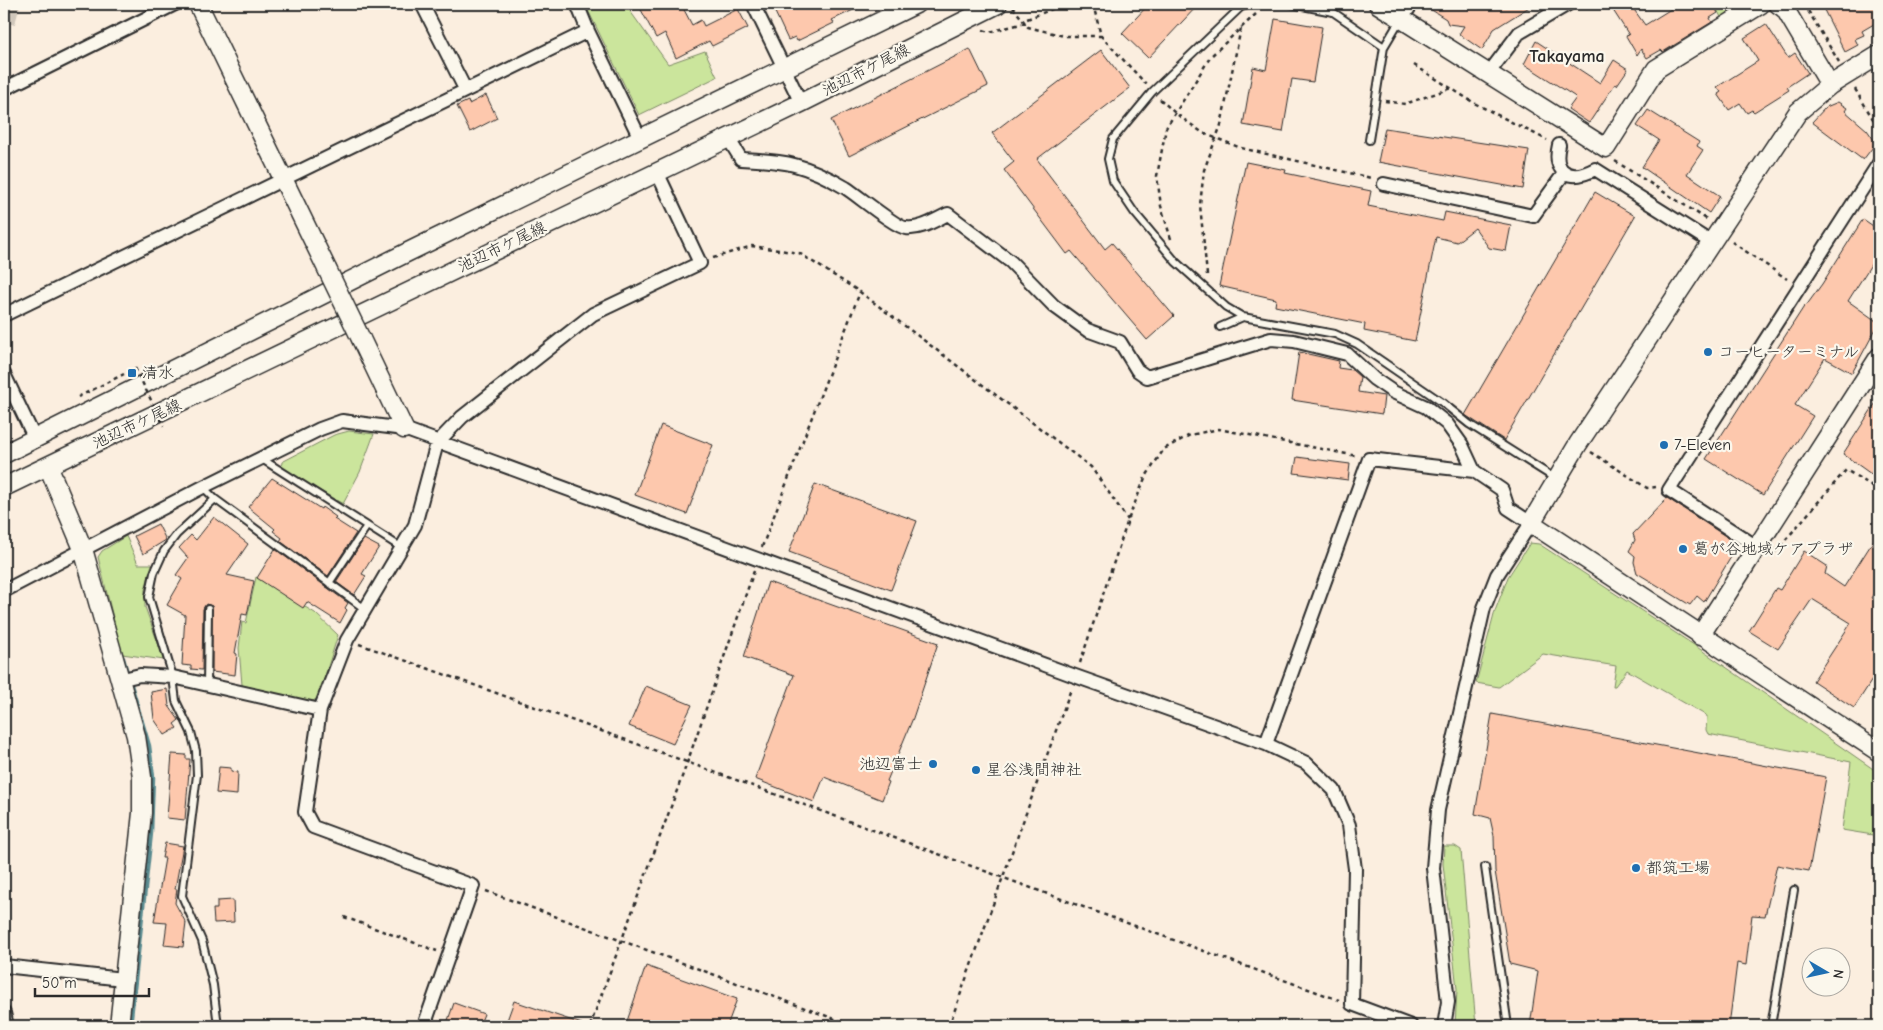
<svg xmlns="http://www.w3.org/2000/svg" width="1883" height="1030" viewBox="0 0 1883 1030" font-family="'Comic Neue','Klee One',sans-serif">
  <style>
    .green { fill: #cbe59c; stroke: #7b8864 }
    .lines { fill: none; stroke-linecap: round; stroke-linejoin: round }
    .stream { stroke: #5a8b90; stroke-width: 4.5 }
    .building { fill: #fdc8ad; stroke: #2b2b2b }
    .highway-tunnel { stroke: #d1c7bb; stroke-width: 22; stroke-dasharray: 22 11; stroke-linecap: butt }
    .lane-casing { stroke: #2b2b2b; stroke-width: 10 }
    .street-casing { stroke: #2b2b2b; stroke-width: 16 }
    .secondary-casing { stroke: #2b2b2b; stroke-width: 21 }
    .path { stroke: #2b2b2b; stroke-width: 2.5; stroke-dasharray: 4 4; stroke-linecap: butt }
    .lane { stroke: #fbf7ec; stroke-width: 6 }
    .street { stroke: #fbf7ec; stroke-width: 12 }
    .secondary { stroke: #fbf7ec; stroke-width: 18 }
    .secondary-bridge-casing { stroke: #2b2b2b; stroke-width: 21; stroke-linecap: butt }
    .path-bridge { stroke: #2b2b2b; stroke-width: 2.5; stroke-dasharray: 4 4; stroke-linecap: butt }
    .secondary-bridge { stroke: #fbf7ec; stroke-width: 18 }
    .poi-dot { fill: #1f6fb2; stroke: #fbf7ec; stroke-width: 2 }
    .labels { text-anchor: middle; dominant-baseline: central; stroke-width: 4.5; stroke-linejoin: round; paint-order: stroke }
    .street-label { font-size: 16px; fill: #2b2b2b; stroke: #fbf7ec }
    .poi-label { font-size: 16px; fill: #2b2b2b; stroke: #fbf7ec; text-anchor: start }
    .neighbourhood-label { font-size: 18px; font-weight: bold; fill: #2b2b2b; stroke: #fbf7ec }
  </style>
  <rect width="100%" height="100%" fill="#fbeedf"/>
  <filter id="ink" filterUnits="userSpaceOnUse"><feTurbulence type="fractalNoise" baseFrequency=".02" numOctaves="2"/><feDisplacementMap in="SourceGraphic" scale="10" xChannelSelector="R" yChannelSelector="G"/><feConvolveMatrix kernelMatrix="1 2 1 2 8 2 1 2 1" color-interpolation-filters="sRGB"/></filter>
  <g filter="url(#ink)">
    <!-- green -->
    <path class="green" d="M585 4H625L668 64 705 51 717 77 639 115Z
      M1714 4H1744L1722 19Z
      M349 431 374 434 360 472 343 504 281 468 282 462 334 435Z
      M126 536 138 564H152L145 590V607L164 660 122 654 98 557 102 551Z
      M1530 543 1539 544 1694 645 1879 773V836L1842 830 1851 762 1708 734 1706 730 1707 716 1627 670 1615 686H1613L1616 666 1543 654 1499 687 1476 683 1495 611 1508 577Z
      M256 577 315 613 338 635 318 698 311 702 242 685 239 648 242 622 246 623Z
      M1444 846H1455L1461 850 1476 1026H1455L1457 989 1443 864Z"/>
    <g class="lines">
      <!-- stream -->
      <path class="stream" d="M123 658 128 676
        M130 1026 151 833 153 777 149 746 131 685"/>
    </g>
    <!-- building -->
    <path class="building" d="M638 4H681L692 25 701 20 704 26 738 9 748 28 712 46 709 41 676 58 665 33 656 38Z
      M778 4H866L832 20 834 23 797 41 795 37 788 40 774 10 779 7Z
      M1149 4H1199L1148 58 1122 33Z
      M1422 4H1480L1484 9 1492 4H1534L1494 29 1482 50 1459 34 1464 26 1448 24 1446 19Z
      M1609 4H1630L1645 25 1679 4H1713L1718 13 1710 18 1712 22 1663 52 1661 50 1647 58 1641 49 1637 55 1626 36 1629 35Z
      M1821 4H1879V21L1862 31 1864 35 1855 39 1858 45 1845 52Z
      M1275 19 1322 27 1313 82 1292 79 1283 132 1243 125 1253 67 1266 70Z
      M1766 24 1788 58 1795 53 1808 73 1787 87 1789 90 1754 112 1752 110 1747 113 1740 103 1729 110 1718 94 1721 92 1717 87 1758 61 1744 38Z
      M1536 41 1600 83 1614 60 1628 69 1617 85 1615 84 1589 123 1568 109 1576 98 1574 96 1524 64Z
      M970 49 988 86 849 156 831 120Z
      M1101 50 1130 88 1037 159 1105 249 1112 243 1174 316 1147 340 1071 251 1067 254 1004 170 1014 162 992 133Z
      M486 95 497 118 470 132 457 106 468 101 469 104Z
      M1838 102 1847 108 1845 111 1867 130 1876 143 1863 160 1812 122 1826 107Z
      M1648 110 1699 142 1697 146 1703 150 1687 174 1720 196 1709 213 1642 167 1659 140 1637 126Z
      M1385 128 1529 150 1523 189 1378 162Z
      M1246 162 1286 170 1285 173 1371 191 1368 206 1443 221 1445 212 1511 225 1506 251 1489 248 1475 228 1457 242 1436 237 1415 341 1364 331 1365 324 1275 306 1276 299 1219 286Z
      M1595 192 1635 216 1504 440 1465 415Z
      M1863 219 1879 230V252L1848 301 1879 323 1852 373 1825 358 1795 405 1813 416 1763 495 1706 459 1805 305 1806 306 1822 284Z
      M1299 352 1339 361 1338 368 1352 370 1360 377 1358 392 1384 396 1382 414 1292 400Z
      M1879 398V459L1871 474 1843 454Z
      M661 425 713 445 687 514 635 495Z
      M1297 457 1350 464 1348 480 1294 473Z
      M272 478 321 509 322 507 336 517 334 519 356 533 328 576 280 541 282 538 273 531 275 529 248 507Z
      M815 484 917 521 891 590 789 552Z
      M1667 498 1733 541 1737 547 1704 602 1697 596 1690 605 1637 573 1634 562 1635 556 1629 551 1635 540 1633 534Z
      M214 517 248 544 227 575 254 581 247 615 242 614 235 653 237 654 235 675 212 672V606L206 604 203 609 202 670 191 669V666L182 665 185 615 167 605 182 579 176 575 188 558 179 548 191 535 196 540Z
      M158 524 166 540 143 554 134 536Z
      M1879 532V585L1871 598 1879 603V669L1854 708 1813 681 1851 623 1812 599 1778 649 1749 631 1776 588 1780 590 1804 551 1827 566 1825 574 1844 587Z
      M364 539 379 547 362 574 366 576 354 595 336 582Z
      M275 549 348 603 345 608 347 610 340 623 307 602 303 608 257 578Z
      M768 582 938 643 913 718 887 781 889 782 882 800 824 777 814 802 755 779 794 675 744 657Z
      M646 686 692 705 673 744 629 726Z
      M167 689 169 706 179 720 174 724 177 728 165 735 154 719 151 692Z
      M1492 714 1826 777 1809 871 1777 865 1765 916 1752 915 1746 965 1737 963 1729 1026H1530L1538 971 1510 964 1495 871 1494 836 1490 818 1475 814Z
      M172 754 186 755V759H190L185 820 167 818Z
      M219 767 231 768V771L238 772 237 795 216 793Z
      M165 843 183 846 175 889H177L175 903 186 923 183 947 164 945 167 923 154 922 165 858H162Z
      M233 900 234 922 214 923 213 909H217V901Z
      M646 966 737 999 727 1026H633L626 1024Z
      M514 1001 582 1024V1026H505Z
      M454 1003 484 1014 479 1026H446Z"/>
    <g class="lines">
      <!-- highway-tunnel -->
      <path class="highway-tunnel" d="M4 22 9 4"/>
      <defs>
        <path id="lane" d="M1252 4 1241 7 1152 92 1113 139 1108 159 1113 181 1134 212 1176 262 1226 307 1243 317 1335 334 1357 344 1443 403 1469 424 1556 479
          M1292 4 1333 12 1384 47 1369 140
          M1384 47 1400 20
          M1220 327 1243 317
          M262 459 402 548
          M203 487 215 499 365 609
          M215 499 177 534 164 551 154 573 149 597 173 677 176 701 191 732 196 751 197 775 182 896 202 941 213 985 218 1026
          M329 583 367 526
          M207 685 208 609
          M1485 867 1508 1026
          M1771 1026 1794 890"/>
        <path id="street" d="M422 4 465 89
          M577 4 588 31
          M753 4 801 103
          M1401 19 1412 4
          M1488 74 1519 33 1568 4
          M4 89 175 4
          M728 138 741 159C786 161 806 164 846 188 857 195 897 228 906 228 920 230 935 220 948 214L1011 262 1054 306 1087 330 1120 342 1137 370 1147 377 1271 339 1294 341 1347 354 1374 379 1393 392 1426 407 1447 424 1462 445 1474 471
          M1559 145C1552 174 1571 182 1595 169L1712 243
          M1384 184 1533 216 1565 172
          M4 315 588 31 640 138
          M4 374 34 437
          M1757 547 1669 490 1879 163
          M4 591 203 487 320 429 342 421 404 429 1075 676 1266 744 1306 763 1334 790 1349 825 1355 869 1352 1004 1411 1026
          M119 680 140 675 173 677 320 710
          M1266 744 1369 459 1474 471 1502 490 1508 508 1531 523 1497 575 1484 608 1438 810 1433 868 1448 1002 1444 1026
          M4 966 123 979
          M4 1013 7 1026
          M424 1026 473 886 313 827 305 812 320 710 347 640 415 525 437 443 462 417 593 314 700 263 657 172"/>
        <path id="secondary" d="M198 4 327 269
          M1378 4 1606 148 1656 69 1761 4
          M1778 4 1785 9 1830 85
          M1879 55 1830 85 1798 112 1578 444 1531 523 1879 752
          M361 339 404 429
          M4 454 408 252 916 4
          M48 466 83 549 136 736 142 777V813L119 1026
          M4 487 801 103 998 4
          M1700 636 1879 357"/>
      </defs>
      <!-- lane casing -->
      <use href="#lane" class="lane-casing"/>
      <!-- street casing -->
      <use href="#street" class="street-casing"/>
      <!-- secondary casing -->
      <use href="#secondary" class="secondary-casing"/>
      <!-- path -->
      <path class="path" d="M1093 4 1101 36 1146 84
        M1804 4 1839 62
        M1013 7 1028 27 1064 36H1101
        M983 30 989 32 1025 23 1027 19 1065 4
        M1414 65 1476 104 1547 140
        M1855 89 1879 129
        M1160 99 1175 113 1203 133 1241 148 1371 178
        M1385 101 1405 104 1451 88
        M1615 161 1708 220
        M1171 239 1161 206 1157 176 1166 128 1211 56 1256 14
        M1732 242 1787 279
        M713 258 752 246 799 253 860 292 1091 467 1128 520
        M1207 275 1200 205 1204 170 1221 125 1241 28
        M78 397 124 374
        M1591 452 1647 488 1656 487
        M762 547 860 292
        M1775 552 1846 470 1879 490
        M359 644C686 760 1012 882 1339 1000
        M1080 663 1128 520 1145 478 1164 449 1190 435 1219 429 1357 456
        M486 891 854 1026
        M344 917 437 951
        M590 1026 686 766 754 571
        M949 1026 1071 689"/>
      <!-- lane -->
      <use href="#lane" class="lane"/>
      <!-- street -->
      <use href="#street" class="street"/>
      <!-- secondary -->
      <use href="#secondary" class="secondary"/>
      <defs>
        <path id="secondary-bridge" d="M327 269 361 339"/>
      </defs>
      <!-- secondary-bridge casing -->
      <use href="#secondary-bridge" class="secondary-bridge-casing"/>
      <!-- path-bridge -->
      <path class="path-bridge" d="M135 368 164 426"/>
      <!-- secondary-bridge -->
      <use href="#secondary-bridge" class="secondary-bridge"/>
    </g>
  </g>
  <!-- markers -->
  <g class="poi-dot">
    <circle cx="1708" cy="352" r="5"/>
    <rect x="127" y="368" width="10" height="10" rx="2.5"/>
    <circle cx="1664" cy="445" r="5"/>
    <circle cx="1683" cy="549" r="5"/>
    <circle cx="933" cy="764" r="5"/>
    <circle cx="976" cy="770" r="5"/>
    <circle cx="1636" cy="868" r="5"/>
  </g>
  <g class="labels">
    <!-- street labels -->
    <g class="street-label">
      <text transform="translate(866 70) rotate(-27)">池辺市ケ尾線</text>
      <text transform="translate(502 247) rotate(-26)">池辺市ケ尾線</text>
      <text transform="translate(137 424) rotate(-25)">池辺市ケ尾線</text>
    </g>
    <!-- poi labels -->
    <g class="poi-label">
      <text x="1718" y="352">コーヒーターミナル</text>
      <text x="142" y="373">清水</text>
      <text x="1674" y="445">7-Eleven</text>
      <text x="1693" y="549">葛が谷地域ケアプラザ</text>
      <text x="923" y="764" text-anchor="end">池辺富士</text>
      <text x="986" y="770">星谷浅間神社</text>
      <text x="1646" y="868">都筑工場</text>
    </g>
    <!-- neighbourhood labels -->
    <g class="neighbourhood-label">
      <text x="1567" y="56">Takayama</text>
    </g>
  </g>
  <!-- margin -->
  <rect width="1883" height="1030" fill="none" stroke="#fbf7ec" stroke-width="20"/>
  <rect x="10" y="10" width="1863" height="1010" fill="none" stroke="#2b2b2b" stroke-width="2" filter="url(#ink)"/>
  <!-- north arrow -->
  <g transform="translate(1826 972) rotate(99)"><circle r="24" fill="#fbf7ec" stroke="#a8a59f"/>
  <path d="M0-4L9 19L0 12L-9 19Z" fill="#1f6fb2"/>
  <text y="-8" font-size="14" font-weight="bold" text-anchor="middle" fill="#2b2b2b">N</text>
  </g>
  <!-- scale -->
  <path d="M35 988v8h114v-8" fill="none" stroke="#2b2b2b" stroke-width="2.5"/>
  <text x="42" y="988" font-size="15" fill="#2b2b2b" stroke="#fbf7ec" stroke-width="4" paint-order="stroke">50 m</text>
</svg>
